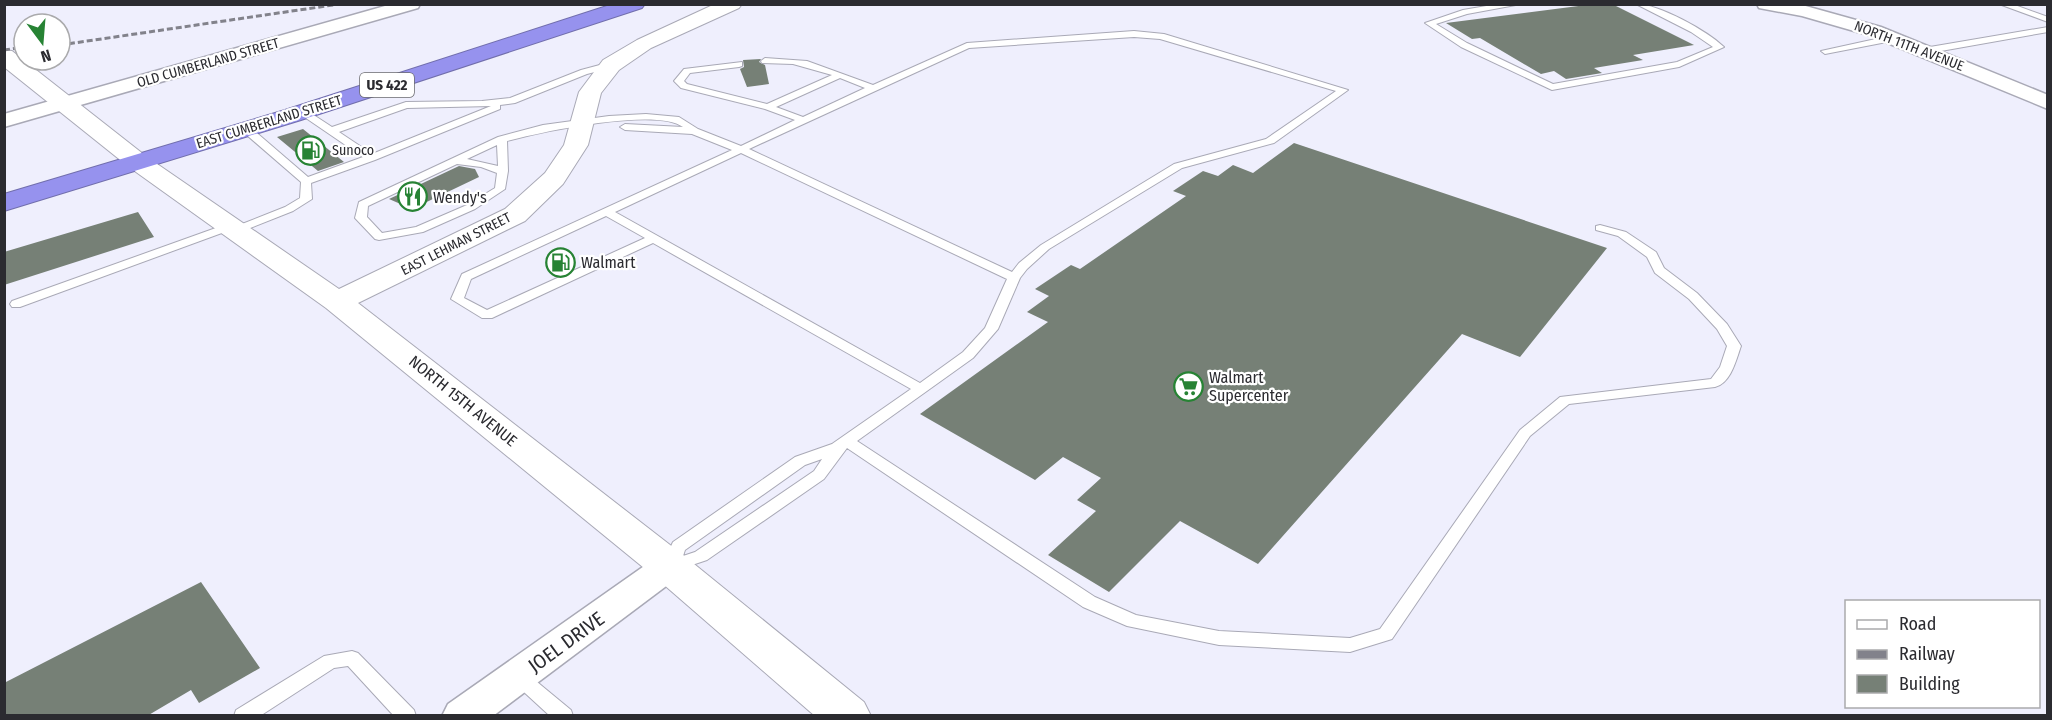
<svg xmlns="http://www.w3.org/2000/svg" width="2052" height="720" viewBox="0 0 2052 720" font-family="'Fira Sans Condensed',sans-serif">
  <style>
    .building { fill: #768076 }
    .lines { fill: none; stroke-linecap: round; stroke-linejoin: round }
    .lane-casing { stroke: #a9a9b6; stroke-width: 2 }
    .street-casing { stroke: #a9a9b6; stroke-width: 3 }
    .secondary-casing { stroke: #a9a9b6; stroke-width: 2 }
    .highway-casing { stroke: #716eac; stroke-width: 2 }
    .lane { fill: #fff; fill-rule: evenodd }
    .street { fill: #fff; fill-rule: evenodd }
    .secondary { fill: #fff; fill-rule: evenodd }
    .highway { fill: #9692ee; fill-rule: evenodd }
    .rail { stroke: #82828b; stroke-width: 3; stroke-dasharray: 6 3; stroke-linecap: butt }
    .labels { text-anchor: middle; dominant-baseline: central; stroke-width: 4.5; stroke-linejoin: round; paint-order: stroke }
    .far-street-label { font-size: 14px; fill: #2b2b30; stroke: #fff }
    .far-poi-label { font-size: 14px; fill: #2b2b30; stroke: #fff; text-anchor: start }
    .shield { fill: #fff; stroke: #6b6b6e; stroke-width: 1.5 }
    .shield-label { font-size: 15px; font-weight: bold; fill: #2b2b30 }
    .poi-label { font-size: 16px; fill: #2b2b30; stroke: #fff; text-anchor: start }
    .street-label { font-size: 16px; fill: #2b2b30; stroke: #fff }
    .near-street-label { font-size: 20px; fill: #2b2b30; stroke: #fff }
  </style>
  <rect width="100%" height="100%" fill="#efeffd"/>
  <!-- building -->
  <path class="building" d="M1594 4H1612L1694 45 1633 55 1643 60 1594 68 1602 73 1566 79 1554 71 1541 74 1480 38 1472 39 1446 23Z
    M761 59 759 62 765 65 769 84 747 87 740 69 744 67 743 60Z
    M303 129 344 162 318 171 277 137Z
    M1294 143 1607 248 1520 357 1462 334 1258 564 1180 521 1109 592 1048 555 1096 511 1077 500 1101 478 1063 457 1035 480 920 414 1048 322 1027 312 1049 296 1035 289 1071 265 1080 269 1186 196 1173 191 1203 171 1218 176 1233 165 1253 173Z
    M459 166 475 169 479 177 412 209 389 199Z
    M138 212 154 237 4 285V252Z
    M201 582 260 668 199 703 191 690 147 716H4V683Z"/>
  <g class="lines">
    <defs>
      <path id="lane" d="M1498 4H1521L1467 14 1436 24 1467 43 1553 84 1677 62 1713 47 1691 32 1636 4C1659 4 1707 31 1724 47L1679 67 1552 90 1461 47 1425 23 1463 10Z
        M1999 4H2012L2048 17V22Z
        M2048 27V32L1924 54 1920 51 1924 48Z
        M1134 31 1164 34 1348 90 1274 143 1182 168 1049 249 1027 269 1020 278 998 329 973 358 857 441 1095 597 1136 615 1219 631 1350 638 1380 629 1520 430 1560 397 1711 379 1720 367 1727 346 1717 329 1689 299 1655 273 1647 257 1618 236 1596 230V226L1600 225 1626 232 1656 252 1664 268 1697 293 1727 324 1741 346C1736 360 1731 383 1715 387L1569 404 1530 436 1392 639 1350 652 1219 645 1127 626 1083 607 847 448 824 479 707 560 671 572 665 570 662 565 673 542 795 457 832 444 911 389 653 243 492 318H482L451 299 462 274 732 150 692 134 625 130 620 127 625 124 683 127C656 107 541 132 507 141L508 171 505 189 475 209 423 232 379 240 375 239 355 218 359 202 498 137 543 125 609 116 646 114 679 117 698 129 741 146 795 120 765 109 681 88 674 81 684 69 742 62V66L739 67 690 73 684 81 687 84 767 104 832 75 793 64 762 63 761 61 765 58 807 61 873 85 967 43ZM1134 37 1160 39 1336 91 1266 139 1174 164 1041 245 1019 263 1012 272 749 149 969 48ZM840 78 865 88 803 117 776 107ZM497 145 498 166 467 159ZM741 153 1007 279 985 328 963 352 920 383 615 212ZM457 164 481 167 497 173 495 188 467 205 416 227 382 233 367 217 368 206ZM606 216 645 238 487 310 464 298 471 279ZM822 459 814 471 695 552 683 556 685 550 805 465Z
        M1894 35 1898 38 1897 40 1825 54 1821 51Z
        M611 62 615 65 614 67 587 74 515 103 500 105V109L375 160 311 183 312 199 293 211 240 232 236 233 230 230 20 307H12L10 304 12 301 227 224 231 223 237 226 285 207 300 198 301 182 242 131V127H250L308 177 363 157 300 114V110H306L332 127 406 102 482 101 510 98 581 70ZM491 106 372 154 339 132 407 108Z
        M352 651 358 653 414 710 416 716H394L348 666 334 668 260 716H234L236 710 324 656Z
        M519 669 525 672 571 710 573 716H550L513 682 510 677 513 672Z"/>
      <path id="street" d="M392 4H420L418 8 4 127V114Z
        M1757 4 1802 5 1881 27 2048 95V109L1868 35 1802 16 1759 8Z
        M669 553 681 557 687 566 681 575 493 716H442L448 704 657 557Z"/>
      <path id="secondary" d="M715 4H742L739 8 651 48 619 70 601 93 588 145 563 184 525 221 358 303 683 555 864 702 871 716H815L655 577 326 308 129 167 4 67V50L12 51 147 157 339 289 505 209 545 173 564 145 579 92 603 60 637 40Z"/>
      <path id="highway" d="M613 4H645L642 8 301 120 4 211V194L285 110Z"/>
    </defs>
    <!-- lane casing -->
    <use href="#lane" class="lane-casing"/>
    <!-- street casing -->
    <use href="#street" class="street-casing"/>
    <!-- secondary casing -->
    <use href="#secondary" class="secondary-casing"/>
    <!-- highway casing -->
    <use href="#highway" class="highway-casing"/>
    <!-- lane -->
    <use href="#lane" class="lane"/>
    <!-- street -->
    <use href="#street" class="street"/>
    <!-- secondary -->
    <use href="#secondary" class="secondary"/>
    <!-- highway -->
    <use href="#highway" class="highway"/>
    <!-- rail -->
    <path class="rail" d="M60 45 340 4
      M4 50 24 47"/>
  </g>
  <!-- icons -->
  <defs>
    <symbol id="fuel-ring" viewBox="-11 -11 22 22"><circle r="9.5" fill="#fff" stroke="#278334" stroke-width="1.5"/><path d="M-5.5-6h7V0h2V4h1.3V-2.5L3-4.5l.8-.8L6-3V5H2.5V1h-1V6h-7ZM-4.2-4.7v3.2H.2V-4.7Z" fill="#278334"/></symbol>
    <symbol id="restaurant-ring" viewBox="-11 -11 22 22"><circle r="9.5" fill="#fff" stroke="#278334" stroke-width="1.5"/><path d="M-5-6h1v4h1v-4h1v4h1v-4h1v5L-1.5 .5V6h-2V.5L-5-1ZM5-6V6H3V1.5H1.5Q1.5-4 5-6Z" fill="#278334"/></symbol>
    <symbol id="supermarket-ring" viewBox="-11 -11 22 22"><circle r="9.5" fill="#fff" stroke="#278334" stroke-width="1.5"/><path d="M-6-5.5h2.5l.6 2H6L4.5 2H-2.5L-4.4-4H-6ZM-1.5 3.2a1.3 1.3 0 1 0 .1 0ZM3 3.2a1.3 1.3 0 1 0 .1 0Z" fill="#278334"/></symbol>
  </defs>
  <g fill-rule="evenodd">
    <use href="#fuel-ring" x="294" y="134" width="33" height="33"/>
    <use href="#restaurant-ring" x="396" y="180" width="33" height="33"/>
    <use href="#fuel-ring" x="544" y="246" width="33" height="33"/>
    <use href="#supermarket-ring" x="1172" y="370" width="33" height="33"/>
  </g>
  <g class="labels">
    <!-- far-street labels -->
    <g class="far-street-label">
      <text transform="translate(1909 46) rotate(21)">NORTH 11TH AVENUE</text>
      <text transform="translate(208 63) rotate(-16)">OLD CUMBERLAND STREET</text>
      <text transform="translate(269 122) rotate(-17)">EAST CUMBERLAND STREET</text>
      <text transform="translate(456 244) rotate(-27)">EAST LEHMAN STREET</text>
    </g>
    <!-- far-poi labels -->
    <g class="far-poi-label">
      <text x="332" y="150">Sunoco</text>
    </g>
    <!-- shield labels -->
    <rect class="shield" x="360" y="73" width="54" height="24" rx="4.5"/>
    <g class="shield-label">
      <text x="387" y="85">US 422</text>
    </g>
    <!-- poi labels -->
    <g class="poi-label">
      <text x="433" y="197">Wendy's</text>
      <text x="581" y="262">Walmart</text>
      <text x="1209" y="377">Walmart<tspan x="1209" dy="18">Supercenter</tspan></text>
    </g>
    <!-- street labels -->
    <g class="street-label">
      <text transform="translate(463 401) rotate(39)">NORTH 15TH AVENUE</text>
    </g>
    <!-- near-street labels -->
    <g class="near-street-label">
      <text transform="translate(566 642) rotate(-36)">JOEL DRIVE</text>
    </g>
  </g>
  <!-- border -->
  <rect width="2052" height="720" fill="none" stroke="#2b2b30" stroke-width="12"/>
  <!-- legend -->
  <rect x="1845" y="600" width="195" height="108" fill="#ffffff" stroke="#aaaaac" stroke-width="1.5"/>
  <rect x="1857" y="620" width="30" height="9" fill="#ffffff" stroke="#aaaaac" stroke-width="1.5"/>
  <text x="1899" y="630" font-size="18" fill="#2b2b30">Road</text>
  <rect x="1857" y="650" width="30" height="9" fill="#82828b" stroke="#aaaaac" stroke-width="1.5"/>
  <text x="1899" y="660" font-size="18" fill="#2b2b30">Railway</text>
  <rect x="1857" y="675" width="30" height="18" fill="#768076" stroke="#aaaaac" stroke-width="1.5"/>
  <text x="1899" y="690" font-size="18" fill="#2b2b30">Building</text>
  <!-- north arrow -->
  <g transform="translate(42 42) rotate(164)"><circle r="28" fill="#ffffff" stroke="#aaaaac" stroke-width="1.5"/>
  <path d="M0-4.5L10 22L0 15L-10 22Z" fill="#278334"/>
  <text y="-9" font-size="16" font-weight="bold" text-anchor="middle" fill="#2b2b30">N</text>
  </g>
</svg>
